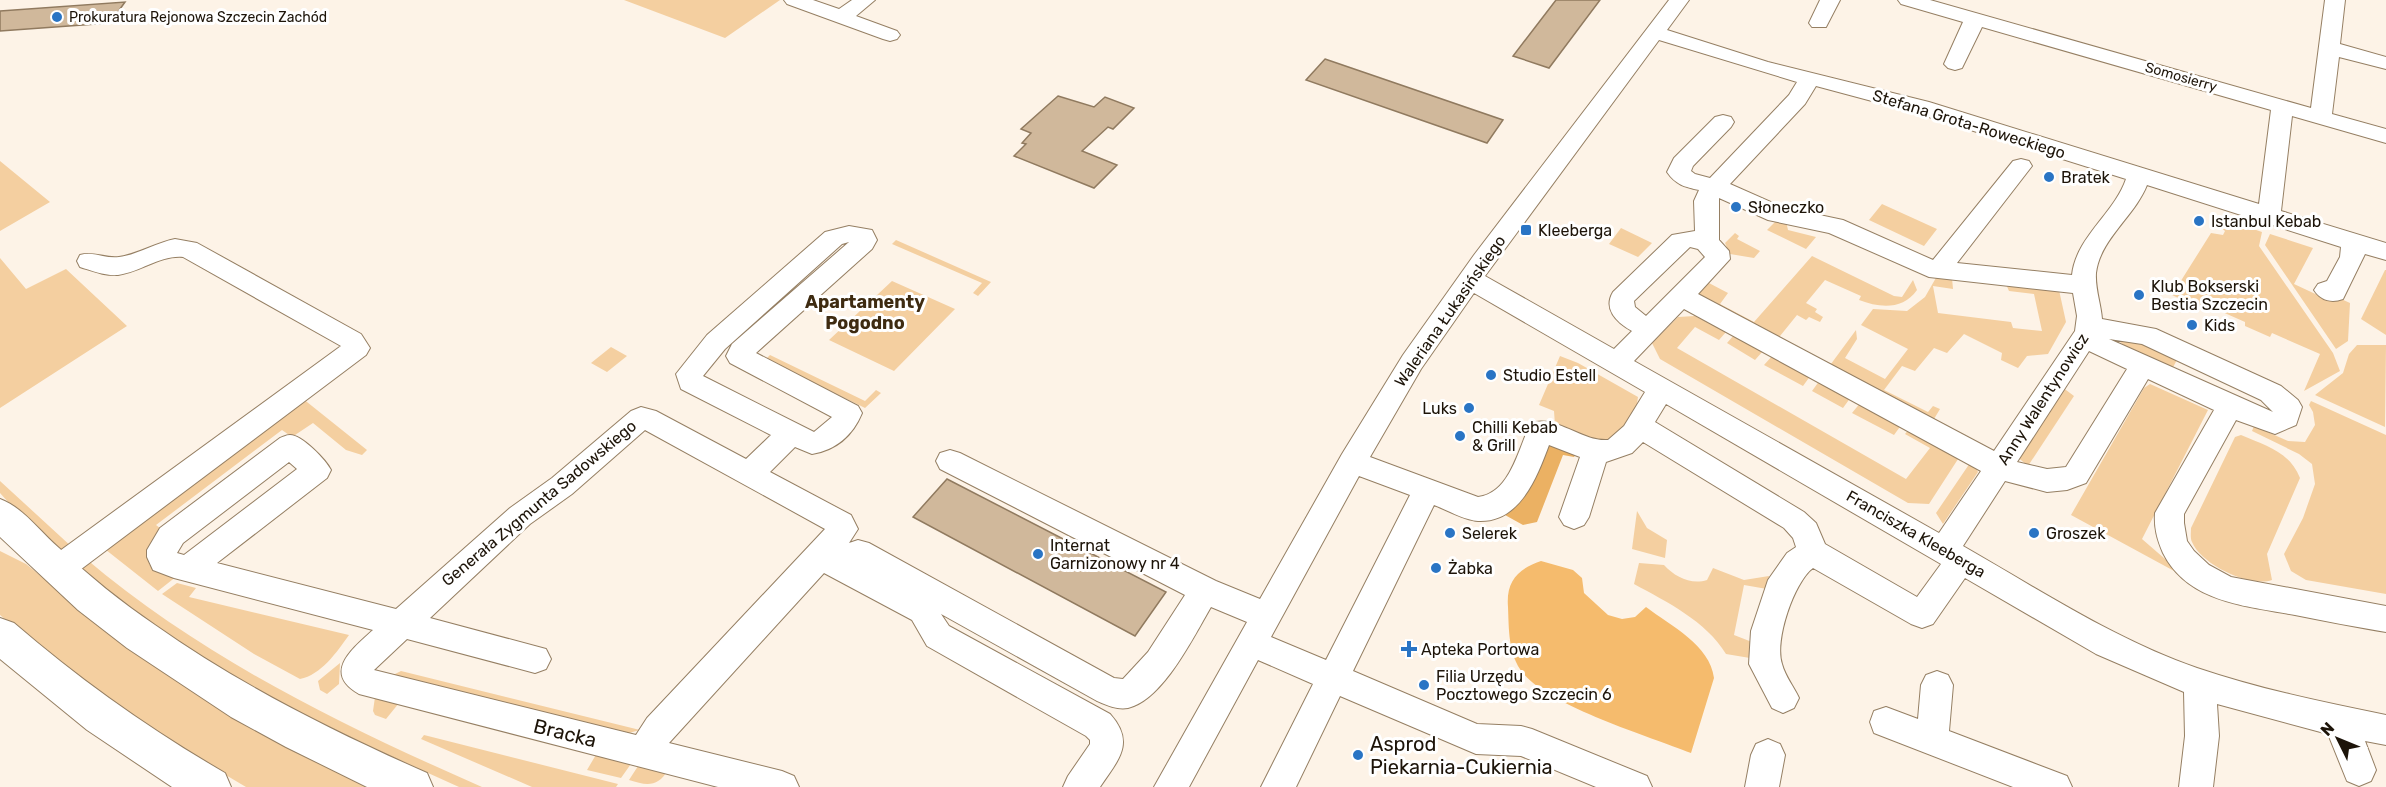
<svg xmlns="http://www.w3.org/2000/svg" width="2386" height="787" viewBox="0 0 2386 787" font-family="Rubik,sans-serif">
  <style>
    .green { fill: #f4cfa0 }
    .forest { fill: #ebb163 }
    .water { fill: #f5bb6d }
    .building { fill: #d0b89b; stroke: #907a5f; stroke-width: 1.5 }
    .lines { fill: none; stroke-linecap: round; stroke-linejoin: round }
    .minor-casing { stroke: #957f63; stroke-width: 2 }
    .major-casing { stroke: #957f63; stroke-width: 2 }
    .minor { fill: #fff; fill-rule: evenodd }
    .major { fill: #fff; fill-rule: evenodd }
    .poi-dot { fill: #2974c4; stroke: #fff; stroke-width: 2 }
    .labels { text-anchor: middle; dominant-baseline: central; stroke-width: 6; stroke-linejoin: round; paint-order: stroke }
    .far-poi-label { font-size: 14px; fill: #1d1409; stroke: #fff; text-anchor: start }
    .far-street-label { font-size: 14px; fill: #1d1409; stroke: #fff }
    .street-label { font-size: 16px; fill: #1d1409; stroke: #fff }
    .poi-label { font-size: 16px; fill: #1d1409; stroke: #fff; text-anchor: start }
    .neighbourhood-label { font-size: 18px; font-weight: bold; fill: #3e2b11; stroke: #fff }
    .near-street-label { font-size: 20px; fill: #1d1409; stroke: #fff }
    .near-poi-label { font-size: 20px; fill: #1d1409; stroke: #fff; text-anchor: start }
  </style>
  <rect width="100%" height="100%" fill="#fdf3e7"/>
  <!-- green -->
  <path class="green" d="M624 0H780L725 38Z
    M0 161 50 202 0 231Z
    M1882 204 1937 229 1924 246 1869 220Z
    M1773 218 1786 221 1788 230 1816 237 1806 249 1767 230 1775 222Z
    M2224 219 2262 232 2259 246 2333 353 2340 371 2304 391 2320 354 2272 333 2270 337 2245 326V322L2202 303 2199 308 2172 295 2211 233 2223 235 2225 231 2220 227Z
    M1621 228 1652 243 1638 257 1609 244Z
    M1735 233 1739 236 1737 239 1760 251 1754 258 1730 254 1725 243Z
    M2270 234 2313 248 2294 284 2324 298 2328 293 2350 303 2348 341 2336 349 2265 245Z
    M896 240 991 282 978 296 973 293 982 283 892 244Z
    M1812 256 1894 296 1902 297 1913 280 1917 290C1903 310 1880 308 1859 300L1861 296 1825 280 1806 303 1817 309 1815 312 1823 317 1820 322 1809 317 1806 320 1797 315 1776 341 1694 296 1707 282 1728 293 1720 304 1754 322Z
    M0 258 26 289 66 269 127 326 0 408Z
    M2385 270H2386V335L2361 319Z
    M1937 276 1952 278 1953 289 1933 286 1938 313 2011 322 2013 328 2042 331 2034 294 2009 291 2005 282 2059 290 2066 322 2048 354 2027 356 2018 368 2001 360 2002 353 1964 334 1947 353 1934 348 1915 371 1902 366 1884 390 1928 412 1933 406 1940 409 1931 424 1828 368 1856 330 1857 339 1845 358 1885 379 1908 349 1861 325 1873 309 1907 311 1925 297Z
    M892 281 955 309 894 371 829 340Z
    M1695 316 1726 332 1719 340 1695 327 1677 348 1906 479 1930 448 1905 434 1910 428 1960 456 1929 504 1908 503 1660 359 1652 343 1678 317Z
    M1734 335 1763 351 1755 360 1727 343Z
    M2120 335 2178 358 2171 371 2135 354 2115 338Z
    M2357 345H2386L2385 427 2315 395 2343 373 2349 354Z
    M611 347 627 356 607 372 591 363Z
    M770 355 865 401 876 390 881 393 865 408 766 359Z
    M1773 355 1811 375 1803 386 1764 365Z
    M1560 356 1578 363 1638 397 1636 410 1613 439 1597 443 1555 425 1554 411 1539 405Z
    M1820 380 1851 397 1843 408 1812 391Z
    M2150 384 2208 410 2142 539 2187 578 2071 515 2144 388Z
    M2062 387 2074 396 2028 466 2015 455Z
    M302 398 367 450 362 455 346 450 313 423 292 437 282 430 156 525 165 532 150 551 149 564 160 572 177 576 158 591 101 546Z
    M2311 401 2386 435V594L2306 580 2291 571 2284 554 2303 518 2315 484 2312 464 2299 454 2252 431 2254 426 2288 441 2305 442 2315 425 2313 412 2309 405Z
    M1861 402 1902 424 1894 435 1852 413Z
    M2241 435C2266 446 2289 451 2300 478L2267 554 2272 580C2249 588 2201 564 2192 542 2190 538 2191 532 2191 528L2235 437Z
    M1972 460 1978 472 1943 524 1936 513Z
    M0 481 73 548 62 551 18 513 0 493Z
    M1637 511 1647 528 1667 540 1665 558 1632 549Z
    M0 551 26 564 109 631 225 709 223 712 262 734 378 787H246L182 749 179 751 35 645 0 615Z
    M85 558C203 658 341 725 482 787H459L300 715 167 638 81 571 82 561Z
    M1639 563 1664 565C1675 577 1691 585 1707 580L1713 568 1744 580 1769 576 1767 589 1744 585 1734 635 1752 642 1750 658 1726 654C1706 621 1667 602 1634 584Z
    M177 583 196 588 189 597 349 635C337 652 321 675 300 679L254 654 162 594Z
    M340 663 339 684 327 694 320 690 318 681Z
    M401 671 640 730 625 734 391 676Z
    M375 697 399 703 386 719 375 715 373 711Z
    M424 735 618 784 616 787H532L421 739Z
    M597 753 633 761 621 778 587 770Z
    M640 763 668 770C658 787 647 786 629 780Z"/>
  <!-- forest -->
  <path class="forest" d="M1552 439 1578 451 1574 457 1563 455 1537 522 1523 525 1505 515Z"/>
  <!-- water -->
  <path class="water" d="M1541 561 1573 570 1582 578 1584 593 1608 615 1622 619 1635 617 1646 607C1671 626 1710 645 1714 678L1691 753C1648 736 1549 706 1523 673 1508 655 1509 629 1508 607 1506 582 1517 569 1541 561Z"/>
  <!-- building -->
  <path class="building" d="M1556 0H1600L1549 68 1513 56Z
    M125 2 110 23 0 31V11Z
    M1325 59 1503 120 1487 143 1306 80Z
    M1058 96 1094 107 1105 97 1134 108 1113 129 1108 127 1082 151 1117 165 1094 188 1014 156 1026 144 1022 143 1031 133 1021 129Z
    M947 479 1166 592 1135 636 913 517Z"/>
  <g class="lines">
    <defs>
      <path id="minor" d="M784 0H813L839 9 852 0H875L856 16 897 31 900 35 897 39 890 41 883 39 787 4Z
        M1669 0H1689L1667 30 1768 62 1929 102 2259 204 2271 110 1982 27 1962 68 1955 70 1948 68 1944 64 1963 22 1901 4 1898 0H1930L2311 108 2325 0H2345L2340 44 2386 57V69L2339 57 2332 114 2386 129V143L2292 116 2281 211 2386 243V260L2365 254 2343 299C2332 303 2321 301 2314 290L2318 284 2327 281 2340 257 2341 247 2147 185C2135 216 2100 239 2096 273 2095 289 2101 304 2102 319L2156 329 2281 386 2298 400 2302 407 2296 425 2275 434 2236 420 2184 514V523L2187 541 2194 551 2209 565 2231 577 2386 606V632C2356 627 2325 621 2295 615 2247 606 2188 603 2163 553 2157 539 2154 528 2155 513L2214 410 2148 379 2086 483 2067 490 2047 492 2005 481 1963 546C2038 589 2114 639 2197 668 2259 689 2322 702 2386 715V745L2365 741 2376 770 2371 781 2359 786 2347 781 2328 734 2217 704 2219 736 2213 787H2179L2185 736 2184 692 2096 654 1965 578 1933 624 1922 628 1911 624 1813 568C1794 582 1774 641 1782 664 1785 676 1794 687 1799 698L1794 708 1783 713 1772 708 1749 664 1751 631 1768 580 1787 553 1796 547 1793 538 1784 528 1643 442 1632 453 1606 462 1589 517 1584 525 1574 529 1564 525 1559 517 1580 457 1549 445C1537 477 1520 523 1478 521 1464 520 1447 510 1434 505L1353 671 1477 724 1521 726 1532 729 1647 776 1652 787H1596L1521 756 1476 754 1340 696 1296 787H1261L1313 684 1258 660 1189 787H1154L1247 622 1211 607C1194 636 1163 700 1128 708 1117 710 1106 705 1097 701L941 614 949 626 1110 714C1136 743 1118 760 1100 787H1063L1068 776 1090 744V740L1086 736 927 646 912 620 824 573 669 743 782 771 794 776 799 787H718L359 694C322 673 352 649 373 630L174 578 153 570 147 557V550L160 528 280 438C283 437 286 435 290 435 302 435 326 460 331 470L327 478 217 563 396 609 510 508 552 478 631 411 641 407 656 411 746 459 771 435 681 389 676 374 707 335 825 232 849 226 872 230 877 240 872 249 756 353 858 406 862 413C853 435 836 450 812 454L795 447 770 472 851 515 858 529 849 543 858 540 869 543 1114 678 1123 679 1148 652 1185 595 940 469 936 461 940 453 950 450 960 453 1216 581 1260 599 1342 454 1403 355 1474 255ZM1659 40 1797 82 1789 95 1710 178 1695 174 1691 171 1693 166 1731 127 1734 122 1731 117 1723 115 1715 117 1674 158 1667 172C1676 185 1685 187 1699 190L1694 201 1695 231 1672 235 1613 292C1603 309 1616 322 1632 331L1614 349 1485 276ZM1816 86 1913 112 2126 179C2114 214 2076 237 2072 275L1957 263 2032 166 2029 161 2021 159 2013 161 1933 260 1843 220 1782 207 1730 184 1805 104ZM1719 198 1768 220 1829 233 1929 277 2073 293 2077 316 2075 331 1994 451 1698 294 1730 259 1729 251 1719 240ZM849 242 732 344 726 356 730 363 832 417 814 432 703 376 725 349 842 244ZM1690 247 1698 249 1705 257 1646 316 1635 307 1634 301ZM1474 293 1645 392 1624 426 1608 440C1582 442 1557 415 1531 423 1518 448 1511 493 1478 497L1370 457 1421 369ZM1684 309 1981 471 1939 533 1634 361ZM2109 339 2142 344 2261 400 2273 412ZM2089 351 2127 369 2066 467 2047 469 2017 462ZM1666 404 1941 564 1917 597 1825 544 1816 523 1804 512 1655 422ZM645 430 825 529 647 718 636 735 374 670 407 639 535 673 546 669 551 659 546 649 430 618 530 524 572 494ZM289 462 297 469 184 555 177 553 183 543ZM1359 476 1410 495 1326 660 1271 637Z
        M1820 0H1840L1826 27H1812L1809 23Z
        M175 239 197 243 361 334 370 348 366 355 68 579 57 583 46 579 42 570 46 561 341 346 183 257C160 255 141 272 118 275 105 276 93 271 80 267L77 261 80 255C94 251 105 259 119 257 137 255 155 243 175 239Z
        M1937 671 1948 675 1953 685 1949 731 2067 776 2072 787H2013L1874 733 1870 722 1874 711 1886 707 1918 719 1921 685 1926 675Z
        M1768 739 1780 744 1785 755 1779 787H1745L1751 755 1756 744Z"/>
      <path id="major" d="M0 499C24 508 40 532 59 548 89 576 121 602 155 625 240 685 332 731 427 773L433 787H367L286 747 231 717 127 648 78 610 0 537Z
        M0 618 14 623C80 680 149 729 225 773L231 787H172L87 730 0 659Z"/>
    </defs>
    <!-- minor casing -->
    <use href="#minor" class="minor-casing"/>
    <!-- major casing -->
    <use href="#major" class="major-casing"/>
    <!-- minor -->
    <use href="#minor" class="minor"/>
    <!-- major -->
    <use href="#major" class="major"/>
  </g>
  <!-- markers -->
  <g class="poi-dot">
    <circle cx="57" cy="17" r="6"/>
    <circle cx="2049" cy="177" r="6"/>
    <circle cx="1736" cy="207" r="6"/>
    <circle cx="2199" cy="221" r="6"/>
    <rect x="1520" y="224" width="12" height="12" rx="3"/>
    <circle cx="2139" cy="295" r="6"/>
    <circle cx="2192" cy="325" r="6"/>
    <circle cx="1491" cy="375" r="6"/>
    <circle cx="1469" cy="408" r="6"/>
    <circle cx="1460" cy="436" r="6"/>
    <circle cx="1450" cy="533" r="6"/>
    <circle cx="2034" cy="533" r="6"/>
    <circle cx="1038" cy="554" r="6"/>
    <circle cx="1436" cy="568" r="6"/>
    <path d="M1406 640h6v6h6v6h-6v6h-6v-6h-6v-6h6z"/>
    <circle cx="1424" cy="685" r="6"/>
    <circle cx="1358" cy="755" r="6"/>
  </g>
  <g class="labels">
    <!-- far-poi labels -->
    <g class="far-poi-label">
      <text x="69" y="17">Prokuratura Rejonowa Szczecin Zachód</text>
    </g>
    <!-- far-street labels -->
    <g class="far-street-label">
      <text transform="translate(2181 77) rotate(16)">Somosierry</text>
    </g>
    <!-- street labels -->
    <g class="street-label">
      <text transform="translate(1969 124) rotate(17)">Stefana Grota-Roweckiego</text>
      <text transform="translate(1450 311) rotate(-55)">Waleriana Łukasińskiego</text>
      <text transform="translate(2043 399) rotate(-57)">Anny Walentynowicz</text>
      <text transform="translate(539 503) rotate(-40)">Generała Zygmunta Sadowskiego</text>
      <text transform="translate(1916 534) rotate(30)">Franciszka Kleeberga</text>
    </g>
    <!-- poi labels -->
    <g class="poi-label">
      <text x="2061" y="177">Bratek</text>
      <text x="1748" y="207">Słoneczko</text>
      <text x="2211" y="221">Istanbul Kebab</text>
      <text x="1538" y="230">Kleeberga</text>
      <text x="2151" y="286">Klub Bokserski<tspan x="2151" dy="18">Bestia Szczecin</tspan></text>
      <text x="2204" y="325">Kids</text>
      <text x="1503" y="375">Studio Estell</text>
      <text x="1457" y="408" text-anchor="end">Luks</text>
      <text x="1472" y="427">Chilli Kebab<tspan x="1472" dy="18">&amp; Grill</tspan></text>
      <text x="1462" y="533">Selerek</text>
      <text x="2046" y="533">Groszek</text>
      <text x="1050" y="545">Internat<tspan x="1050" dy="18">Garnizonowy nr 4</tspan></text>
      <text x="1448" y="568">Żabka</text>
      <text x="1421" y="649">Apteka Portowa</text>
      <text x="1436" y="676">Filia Urzędu<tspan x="1436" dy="18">Pocztowego Szczecin 6</tspan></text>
    </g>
    <!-- neighbourhood labels -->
    <g class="neighbourhood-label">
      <text x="865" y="302">Apartamenty<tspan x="865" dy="21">Pogodno</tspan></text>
    </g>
    <!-- near-street labels -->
    <g class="near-street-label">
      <text transform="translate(565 733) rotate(14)">Bracka</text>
    </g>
    <!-- near-poi labels -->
    <g class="near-poi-label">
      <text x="1370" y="744">Asprod<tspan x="1370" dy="23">Piekarnia-Cukiernia</tspan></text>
    </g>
  </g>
  <!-- north arrow -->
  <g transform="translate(2338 739) rotate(313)" stroke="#ffffff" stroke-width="4.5" paint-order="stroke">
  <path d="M0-4.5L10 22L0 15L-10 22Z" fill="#1d1409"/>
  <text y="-9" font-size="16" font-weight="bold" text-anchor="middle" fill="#1d1409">N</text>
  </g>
</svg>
